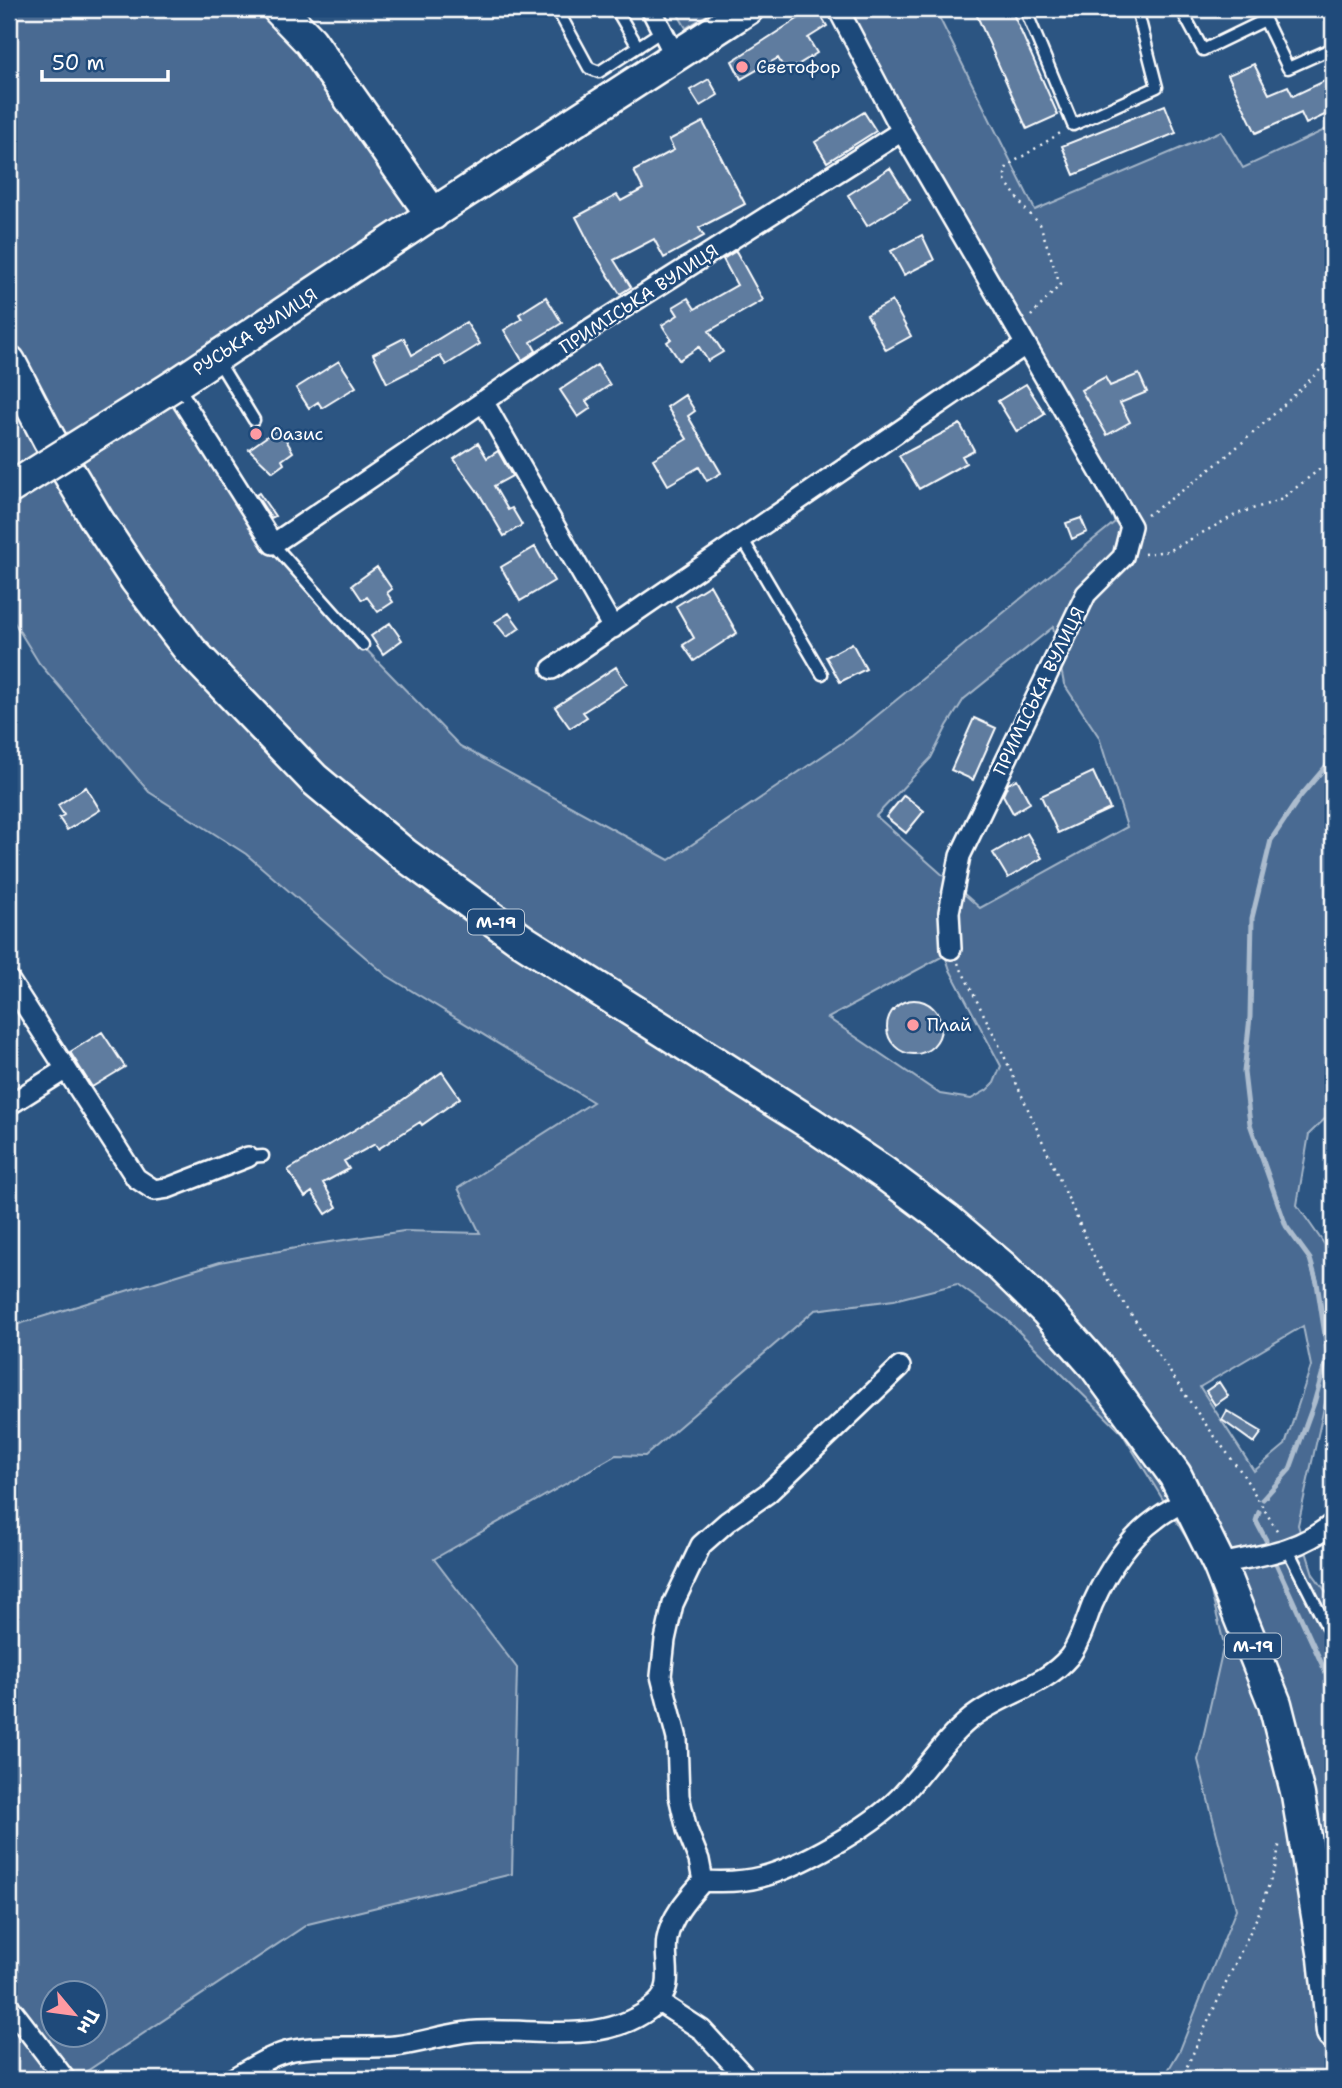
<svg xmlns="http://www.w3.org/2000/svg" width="1342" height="2088" viewBox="0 0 1342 2088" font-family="'Shantell Sans',sans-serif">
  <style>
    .green { fill: #486b92; stroke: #a4b5c8; stroke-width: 2; fill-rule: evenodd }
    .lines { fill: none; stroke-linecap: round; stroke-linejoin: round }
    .stream { stroke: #acbcce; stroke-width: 5 }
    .building { fill: #5e7c9f; stroke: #fff; stroke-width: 2 }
    .service-casing { stroke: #fff; stroke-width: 15 }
    .minor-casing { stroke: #fff; stroke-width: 24 }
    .primary-casing { stroke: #fff; stroke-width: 35 }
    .trunk-casing { stroke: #fff; stroke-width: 37 }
    .path { stroke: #fff; stroke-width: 2.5; stroke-dasharray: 2 5; stroke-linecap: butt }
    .service { stroke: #1f4a7a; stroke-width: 10 }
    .minor { stroke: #1f4a7a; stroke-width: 19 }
    .primary { stroke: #1f4a7a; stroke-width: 30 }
    .trunk { stroke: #1f4a7a; stroke-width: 32 }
    .primary-bridge-casing { stroke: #fff; stroke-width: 35; stroke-linecap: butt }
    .primary-bridge { stroke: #1f4a7a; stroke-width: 30 }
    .poi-dot { fill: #ff9aa2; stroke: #1f4a7a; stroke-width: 2.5 }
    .labels { text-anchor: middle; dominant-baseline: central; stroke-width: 5; stroke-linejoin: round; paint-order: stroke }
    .shield { fill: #1f4a7a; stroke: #bcc9d7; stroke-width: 2 }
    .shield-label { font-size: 16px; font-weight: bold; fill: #fff }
    .poi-label { font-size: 18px; fill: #fff; stroke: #1f4a7a; text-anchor: start }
    .street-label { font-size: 18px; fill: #fff; stroke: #1f4a7a }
  </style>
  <rect width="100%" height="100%" fill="#2c5582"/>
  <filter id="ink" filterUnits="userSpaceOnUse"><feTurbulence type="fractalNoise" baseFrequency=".0143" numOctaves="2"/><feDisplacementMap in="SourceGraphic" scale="14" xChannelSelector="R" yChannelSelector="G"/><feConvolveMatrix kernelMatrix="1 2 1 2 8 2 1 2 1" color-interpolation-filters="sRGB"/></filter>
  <g filter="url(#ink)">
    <!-- green -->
    <path class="green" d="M9 9H285L436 215 173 393 258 523 355 638 460 746 669 860 852 736 1115 522 834 9H935L1035 210 1221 131 1243 168 1333 126V1111L1309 1134 1297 1205 1325 1245 1333 1305V1367L1298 1525 1313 1574 1333 1601V2079H1163L1180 2050 1236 1909 1198 1760 1224 1644 1205 1568 1122 1433 1007 1320 957 1284 894 1300 815 1310 645 1456 616 1455 434 1559 517 1668 512 1874 308 1924 75 2079H9V1327L220 1262 317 1244 404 1231 480 1233 458 1188 593 1102 386 975 246 854 149 792 39 663 9 614ZM1053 627 1064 684 1099 737 1127 827 980 908 876 816 931 758 947 726 964 699ZM945 955 950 970 1001 1066 994 1083 987 1090 971 1099 940 1094 828 1018ZM1303 1326 1311 1366 1285 1445 1254 1471 1200 1387ZM52 1994H94V2036H52Z
      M680 9H716L686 28 676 11Z"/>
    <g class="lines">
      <!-- stream -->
      <path class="stream" d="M1263 1499 1290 1469 1314 1403 1328 1354 1317 1283 1310 1259 1286 1226 1250 1124 1244 1072 1250 1017 1252 918 1271 840 1299 798 1333 758
        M1259 1512 1256 1521 1266 1540
        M1275 1561 1326 1673 1333 1683"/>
    </g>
    <!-- building -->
    <path class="building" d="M813 9H817L827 26 808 38 817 53 786 72 778 58 741 79 732 61Z
      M974 9H1011L1058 115 1027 129Z
      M1254 64 1269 94 1288 86 1293 96 1333 77V111L1306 124 1301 113 1256 133 1228 75Z
      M709 79 718 95 700 106 690 90Z
      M1165 105 1176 133 1074 175 1062 146Z
      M864 112 876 131 827 162 815 142Z
      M703 122 745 204 699 228 704 236 664 258 654 239 614 260 631 287 620 294 594 252 576 217 617 195 621 201 643 189 634 171 674 150 669 140Z
      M890 168 910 200 867 226 848 195Z
      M922 235 934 260 904 275 891 251Z
      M736 251 763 300 709 331 723 352 708 361 699 347 679 360 667 342 671 339 662 325 678 315 673 307 688 298 695 309 737 285 723 259Z
      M546 297 562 323 531 342 536 351 522 360 504 330 522 319 519 314Z
      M892 301 911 336 886 350 867 315Z
      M466 322 480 344 446 365 440 356 387 383 373 354 404 338 412 355Z
      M339 361 356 387 322 408 318 402 309 408 296 388Z
      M597 365 610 385 586 401 591 408 578 417 560 390Z
      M1139 374 1147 392 1120 403 1130 422 1107 435 1081 390 1105 377 1110 386Z
      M1026 384 1045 414 1017 432 998 401Z
      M685 395 695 411 688 416 721 473 707 481 699 467 668 485 653 459 687 439 667 407Z
      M960 424 974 450 962 456 966 463 919 489 899 456Z
      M279 428 293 452 282 460 284 464 273 472 249 449Z
      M478 443 487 458 498 451 512 476 494 486 508 510 512 508 522 525 504 536 480 495 454 459Z
      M259 493 275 516 271 518 256 495Z
      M1081 518 1087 532 1072 539 1066 523Z
      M535 547 554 581 520 601 501 567Z
      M377 567 392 589 387 593 393 602 378 612 367 597 362 600 352 585Z
      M710 585 737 633 694 661 683 645 694 638 676 606Z
      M509 613 520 628 507 637 495 622Z
      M390 623 402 640 383 654 371 636Z
      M852 643 866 669 840 682 826 657Z
      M616 667 627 684 583 712 587 717 570 728 555 707Z
      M974 718 996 728 973 780 951 770Z
      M1093 772 1110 809 1058 833 1041 796Z
      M1017 779 1030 803 1013 813 1003 795 1008 784Z
      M86 787 100 810 67 830 59 818 64 815 58 805Z
      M904 795 924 811 906 833 886 817Z
      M1027 833 1042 858 1008 878 993 853Z
      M887 1027a27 27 0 1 1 54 0a27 27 0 1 1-54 0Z
      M102 1032 125 1067 92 1087 70 1052Z
      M442 1072 460 1098 422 1125 420 1122 378 1149 375 1144 344 1161 349 1169 323 1183 337 1207 326 1214 312 1192 305 1197 288 1170 394 1106Z
      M1219 1382 1228 1396 1215 1405 1206 1391Z
      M1227 1411 1262 1432 1254 1443 1222 1420Z"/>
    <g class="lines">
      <defs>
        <path id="service" d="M557 9 589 68 599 72 662 31
          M616 9 638 47
          M1025 9 1073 125 1157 87 1137 9
          M1181 9 1203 50 1265 20 1288 68 1333 48
          M218 361 254 420
          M742 538 822 674
          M273 544 363 645
          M248 1157 263 1156
          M1288 1550 1333 1639"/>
        <path id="minor" d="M651 9 675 56
          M838 9 902 131 1131 526 1123 557 1086 594 960 856 949 912 951 949
          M173 386 273 544 590 329 902 131
          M483 401 613 628
          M552 669 1025 345
          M9 980 136 1178 154 1190 168 1188 248 1157
          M9 1105 66 1069
          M1219 1564C1262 1555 1298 1552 1333 1523
          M703 1881C721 1882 743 1882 761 1877 800 1867 870 1827 899 1798 924 1772 942 1742 970 1719 1000 1694 1043 1688 1069 1657 1080 1643 1086 1620 1093 1603 1107 1572 1128 1539 1156 1519 1165 1511 1177 1506 1188 1500
          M659 2002 702 2030 747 2079
          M9 2006 65 2079
          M232 2079C251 2068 272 2054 294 2050 327 2044 362 2049 395 2046 423 2043 450 2032 478 2031 538 2028 607 2047 656 2004 676 1987 663 1961 667 1939 671 1916 689 1897 703 1881L699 1860 687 1830 679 1796 677 1739 661 1676 665 1640 673 1604 701 1545 727 1522 768 1493 900 1367"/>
        <path id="primary" d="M173 386 432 214 748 9"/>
        <path id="trunk" d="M279 9 310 41 432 214
          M9 362 49 439 97 520 136 579 190 650 314 779 405 855 523 941 810 1123 884 1173 947 1220 1002 1267 1046 1310 1097 1368 1175 1475 1219 1564 1275 1704 1298 1795 1325 1958 1333 2032"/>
      </defs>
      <!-- service casing -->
      <use href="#service" class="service-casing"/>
      <!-- minor casing -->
      <use href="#minor" class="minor-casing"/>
      <!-- primary casing -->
      <use href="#primary" class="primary-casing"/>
      <!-- trunk casing -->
      <use href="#trunk" class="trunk-casing"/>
      <!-- path -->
      <path class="path" d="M1031 316 1060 285 1040 224 1025 209 1004 179 1007 166 1062 132
        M1147 515C1216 470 1275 415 1333 357
        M1144 554 1169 551 1237 514 1280 500 1333 459
        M958 963 1001 1049 1098 1265 1201 1418 1242 1473 1278 1532
        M1181 2079 1258 1915 1275 1868 1280 1841
        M1320 2079 1333 2075"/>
      <!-- service -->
      <use href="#service" class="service"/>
      <!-- minor -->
      <use href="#minor" class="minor"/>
      <!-- primary -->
      <use href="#primary" class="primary"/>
      <!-- trunk -->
      <use href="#trunk" class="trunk"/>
      <defs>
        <path id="primary-bridge" d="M9 489 173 386"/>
      </defs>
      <!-- primary-bridge casing -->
      <use href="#primary-bridge" class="primary-bridge-casing"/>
      <!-- primary-bridge -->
      <use href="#primary-bridge" class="primary-bridge"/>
    </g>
  </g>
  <!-- markers -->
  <g class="poi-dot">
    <circle cx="742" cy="67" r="7"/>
    <circle cx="256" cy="434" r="7"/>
    <circle cx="913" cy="1025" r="7"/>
  </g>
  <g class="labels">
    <!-- shield labels -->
    <g class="shield">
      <rect x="468" y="909.5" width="56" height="25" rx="5"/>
      <rect x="1225" y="1633.5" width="56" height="25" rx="5"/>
    </g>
    <g class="shield-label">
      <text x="496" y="922">М-19</text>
      <text x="1253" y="1646">М-19</text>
    </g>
    <!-- poi labels -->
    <g class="poi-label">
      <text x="756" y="67">Светофор</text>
      <text x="270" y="434">Оазис</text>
      <text x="927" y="1025">Плай</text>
    </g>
    <!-- street labels -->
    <g class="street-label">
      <text transform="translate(639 299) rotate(-33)">ПРИМІСЬКА ВУЛИЦЯ</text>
      <text transform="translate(255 332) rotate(-33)">РУСЬКА ВУЛИЦЯ</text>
      <text transform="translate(1039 691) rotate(-64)">ПРИМІСЬКА ВУЛИЦЯ</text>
    </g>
  </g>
  <!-- margin -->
  <rect width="1342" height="2088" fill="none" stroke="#1f4a7a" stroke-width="35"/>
  <rect x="18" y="18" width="1307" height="2053" fill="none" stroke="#fff" stroke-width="2.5" filter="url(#ink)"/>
  <!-- north arrow -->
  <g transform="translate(74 2014) rotate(119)"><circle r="33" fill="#1f4a7a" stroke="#7992af" stroke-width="2"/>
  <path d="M0-5L12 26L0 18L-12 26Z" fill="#ff9aa2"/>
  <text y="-10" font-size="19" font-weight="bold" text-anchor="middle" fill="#ffffff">Пн</text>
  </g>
  <!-- scale -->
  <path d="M42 70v10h126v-10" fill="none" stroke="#ffffff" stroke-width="3.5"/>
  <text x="52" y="70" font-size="21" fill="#ffffff" stroke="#1f4a7a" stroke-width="5" paint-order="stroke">50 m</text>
</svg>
